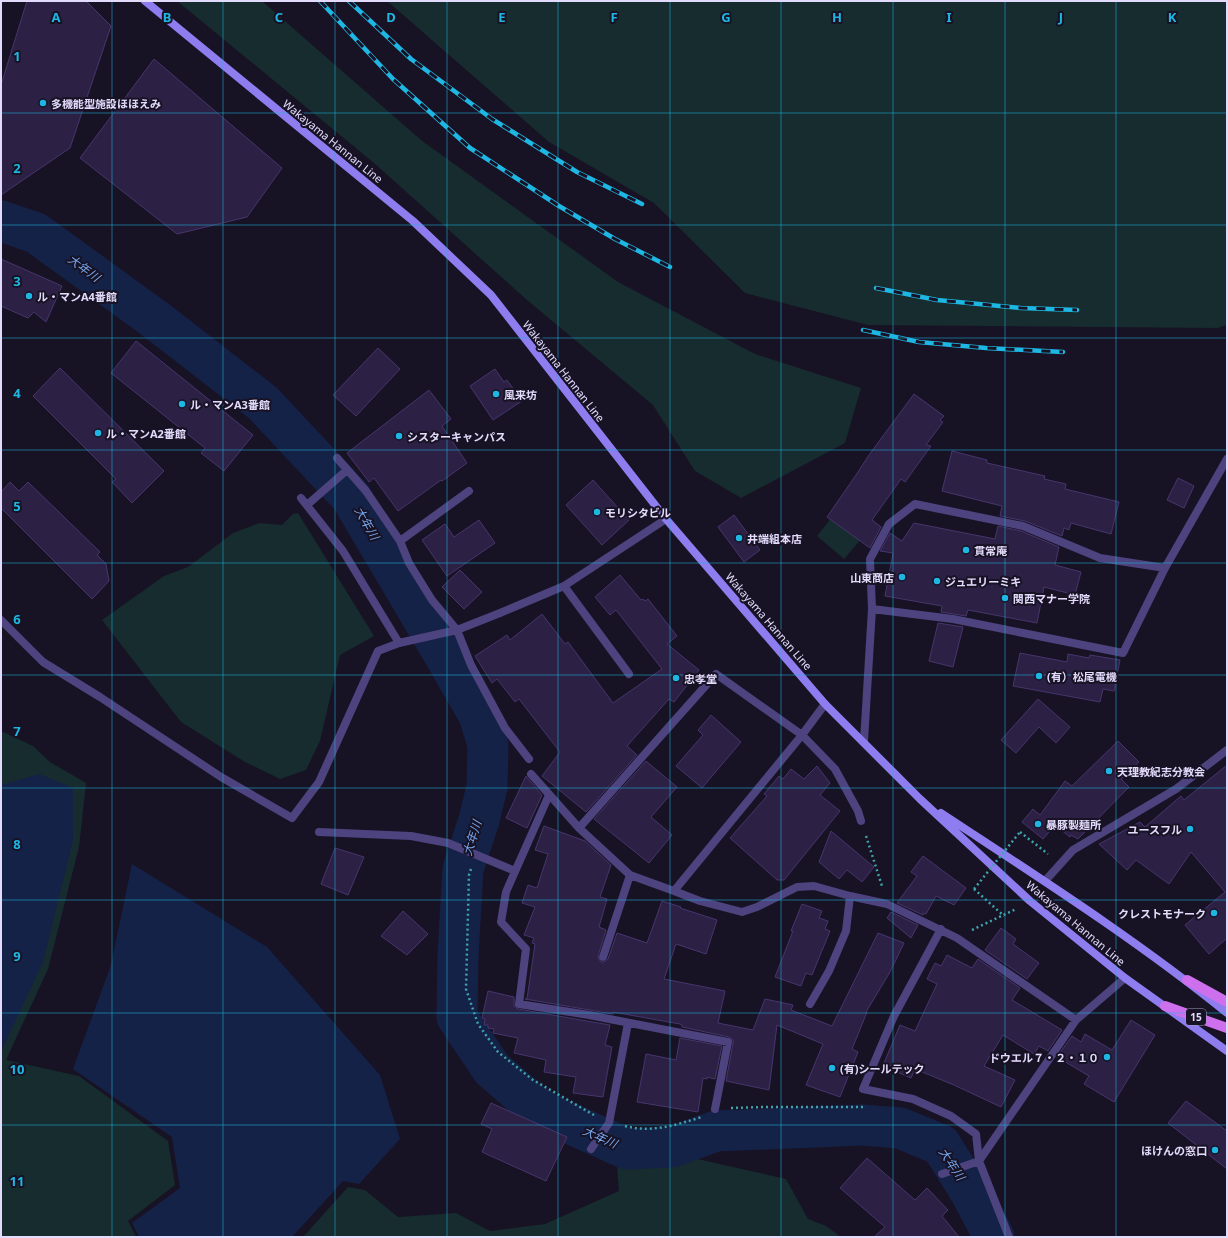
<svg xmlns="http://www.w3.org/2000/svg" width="1228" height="1238" viewBox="0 0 1228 1238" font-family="'Noto Sans','Noto Sans JP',sans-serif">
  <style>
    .green { fill: #162c2e }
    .water { fill: #152247 }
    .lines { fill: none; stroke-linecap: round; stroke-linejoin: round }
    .river { stroke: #152247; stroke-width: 41 }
    .building { fill: #2c2144; stroke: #47356d }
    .path { stroke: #3fa4ab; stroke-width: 2.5; stroke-dasharray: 2 3; stroke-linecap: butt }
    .service { stroke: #4d437e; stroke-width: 8 }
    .minor { stroke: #4d437e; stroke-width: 8 }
    .secondary { stroke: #8e7def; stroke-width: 8 }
    .primary { stroke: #ce6fed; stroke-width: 10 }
    .rail-casing { stroke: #1eb7e3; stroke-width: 4.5 }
    .rail { stroke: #181225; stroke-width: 3; stroke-dasharray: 9; stroke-linecap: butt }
    .path-bridge { stroke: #3fa4ab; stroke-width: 2.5; stroke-dasharray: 2 3; stroke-linecap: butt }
    .grid { fill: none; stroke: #1eb7e3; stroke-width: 1; stroke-opacity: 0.55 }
    .poi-dot { fill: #1eb7e3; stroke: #181225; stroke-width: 1.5 }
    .labels { text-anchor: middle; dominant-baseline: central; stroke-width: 4; stroke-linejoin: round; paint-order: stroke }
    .shield { fill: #181225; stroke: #a59fbb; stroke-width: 1 }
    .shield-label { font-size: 10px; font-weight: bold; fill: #e2dbfb }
    .poi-label { font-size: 11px; font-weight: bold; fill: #e2dbfb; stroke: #181225; text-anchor: start }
    .street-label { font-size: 11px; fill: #e2dbfb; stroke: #181225 }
    .water-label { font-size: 12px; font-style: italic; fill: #75a7ee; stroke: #181225 }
    .grid-label { font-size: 13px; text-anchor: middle; font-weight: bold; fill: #1eb7e3; stroke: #181225; stroke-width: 4; stroke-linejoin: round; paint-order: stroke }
  </style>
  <rect width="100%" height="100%" fill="#181225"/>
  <!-- green -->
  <path class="green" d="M177 1H262L421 140 618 282 755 354 861 388 845 443 741 498 695 471 653 405 527 300 374 163Z
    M387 1 1227 2V325L1217 328 868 325 745 293 654 203 549 142Z
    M298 513 374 636 340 655 320 741 306 770 280 779 245 762 181 722 102 620 164 576 188 567 233 533 259 523 282 525 293 514Z
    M832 517 862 538 844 559 817 536Z
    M1 731 33 746 50 762 86 783 79 847 48 969 6 1060 79 1076 168 1141 175 1185 128 1221 136 1237H1Z
    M693 1158 786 1179 808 1219 826 1226 841 1237H303L348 1187 365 1190 398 1217 456 1213 490 1231 545 1224 619 1191 617 1165Z"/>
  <!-- water -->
  <path class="water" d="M39 774 73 788V840L43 962 1 1052V785Z
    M132 864 267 947 380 1075 400 1139 359 1184 343 1181 292 1237H139L132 1223 180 1188 172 1137 73 1069 111 965Z"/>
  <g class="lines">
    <!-- river -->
    <path class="river" d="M1 221 36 233 156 320 263 403 351 497 448 661 479 715 488 745 487 787 479 820 463 869 458 955 457 1017 492 1069 529 1101 547 1113 627 1149 672 1147 716 1131 862 1125 900 1128 941 1145 971 1193 994 1237"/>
  </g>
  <!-- building -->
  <path class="building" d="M27 1H86L111 26 70 148 1 195V85Z
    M154 59 282 168 247 217 177 234 80 158Z
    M1 259 62 286 46 322 34 312 28 318 1 306Z
    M136 341 253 435 224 471 201 453 205 448 111 373Z
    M378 348 400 369 356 416 333 395Z
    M60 368 164 471 132 503 112 482 116 479 33 396Z
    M495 369 504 382 507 380 522 401 493 420 470 386Z
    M429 390 451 419 442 426 467 463 442 481 441 480 398 511 374 478 369 482 347 453Z
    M914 394 944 416 940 420 943 422 926 445 931 446 905 482 901 479 872 520 881 527 870 548 827 517 856 475 869 455Z
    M952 451 987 460V463L1045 476 1044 479 1066 484 1065 489 1119 502 1111 534 1071 523 1069 530 1064 528 1062 536 1025 521 1000 516 1002 506 942 491Z
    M1178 478 1194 486 1184 508 1167 500Z
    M593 480 629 520 602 545 566 505Z
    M10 482 19 491 28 482 100 552 97 555 106 564 109 581 92 599 1 508V492Z
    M734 515 760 550 744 562 718 527Z
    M479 520 495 543 447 576 422 540 445 524 454 537Z
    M914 523 995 539 998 526 1021 531 1059 547 1055 565 1081 572 1075 595 1044 587 1037 623 968 610 966 616 941 612 942 606 885 596 893 553 880 551 890 533 902 541Z
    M460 570 482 592 464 609 442 587Z
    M620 575 641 600 643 599 645 601 648 599 677 636 667 644 699 670 674 702 669 699 627 746 637 755 586 812 542 776 560 752 519 699 515 702 497 679 492 683 475 656 507 635 510 640 542 614 565 644 568 642 613 703 662 669 616 610 610 615 595 597Z
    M938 623 963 627 953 667 929 661Z
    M1020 653 1067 662 1068 654 1089 658 1090 655 1120 660 1114 691 1103 689 1100 702 1013 686Z
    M1038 699 1070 727 1056 743 1039 727 1016 753 1001 740Z
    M711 715 741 742 702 788 676 766 703 735 698 730Z
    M1118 741 1139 762 1121 779 1129 787 1078 839 1071 835 1070 837 1055 825 1043 839 1022 822 1033 809 1040 815 1065 781 1072 786Z
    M646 761 677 787 651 817 672 835 649 863 594 819Z
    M1227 765V938L1209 954 1185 925 1225 892 1191 852 1169 884 1136 860 1127 870 1099 844 1140 822 1145 827 1181 796 1184 800Z
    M817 766 830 783 820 795 840 811 784 880H777L730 838 767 796 764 794 779 776 783 779 791 769 804 779Z
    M526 776 542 795 527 828 506 818Z
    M544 826 585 841 611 865 600 897 607 899 599 927 606 930 598 956V958L601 962H604L608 959 617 933 647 943 662 901 681 907 680 908 717 920 706 954 676 944 664 979 725 991 718 1023 753 1030 765 999 793 1005 791 1010 832 1026 878 933 904 943 890 972 866 1012H867L852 1049 858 1052 840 1097 806 1085 823 1044 777 1025 769 1090 726 1081 733 1043V1040L729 1037 682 1027V1025L680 1024 613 1012V1014L525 999H527L535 944 532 943 534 938 524 935 535 907 522 903 528 885 537 888 548 854 535 850Z
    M831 831 874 867 862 882 847 870 839 879 819 862Z
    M335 848 364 857 348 895 321 884Z
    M923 856 966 888 954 905 936 896 926 914 924 913 923 915 897 903 917 876 911 872Z
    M802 904 822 911 819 918 828 921 825 929 830 931 812 975 806 973 801 986 775 977 793 931H791Z
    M403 911 428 934 407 955 381 936Z
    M891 912 918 925 911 938 887 918Z
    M1001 928 1016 939 1013 944 1039 963 1027 979 985 950Z
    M947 955 972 968 978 959 1020 988 1012 1000 1062 1030 1048 1051 1039 1046 1034 1054 1003 1035 984 1066 1015 1080 1001 1107 954 1085 915 1069 911 1078 895 1071 896 1068 884 1063 900 1025 915 1031 937 984 927 979 935 963 941 966Z
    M488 991 514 997V1006L518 1009 610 1025 605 1045 612 1047 603 1097 573 1093 576 1077 544 1072 546 1060 514 1053 518 1038 493 1033 494 1029 488 1028V1025H484L485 1019 482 1018Z
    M1131 1020 1155 1035 1114 1102 1084 1084 1089 1076 1057 1057 1072 1036 1081 1042 1085 1034 1112 1050Z
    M680 1038 722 1046 715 1079 707 1077V1079L703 1078 698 1112 637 1102 646 1054 676 1060Z
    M1186 1101 1227 1131V1169L1168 1123Z
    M491 1103 567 1137 546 1181 482 1152 492 1129 481 1124Z
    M867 1158 915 1200 927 1188 948 1210 942 1216 959 1237H874L885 1227 840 1188Z"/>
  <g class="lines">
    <!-- path -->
    <path class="path" d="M1020 832 1048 854
      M866 836 882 886
      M471 869 469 875 466 989 478 1024 498 1052 533 1080 594 1115
      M974 889 1004 916
      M972 930 1016 909
      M731 1108 763 1107H866
      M625 1126C653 1133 675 1125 702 1117"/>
    <!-- service -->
    <path class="service" d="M1 620 43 662 100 697 221 777 292 818 319 782 378 651 399 643"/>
    <!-- minor -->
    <path class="minor" d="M337 458 366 491 400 541 409 563 432 600 457 630 471 665 505 728 529 759
      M301 498 343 551 399 643 457 630 500 613 564 586 666 519
      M307 505 347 470
      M400 541 469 491
      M1165 568 1227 459
      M564 586 629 674
      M864 741 872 609 870 559 889 524 915 504 1023 526 1100 558 1165 568 1123 653 953 619 872 609
      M531 774 579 828 630 875 674 891 802 735 825 704
      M549 795 506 892 501 922 526 949 519 1004 589 1015 728 1042 715 1109
      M579 828 716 674 802 735 835 769 858 811 861 821
      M319 832 411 836 448 843 515 871
      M1045 881 1073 850 1176 789 1227 750
      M674 891 700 901 742 912 757 907 797 887 814 886 850 896 887 904 957 938 1076 1020
      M941 929 894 1016 863 1089 913 1099 951 1116 976 1134 979 1161 942 1174
      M603 957 630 875
      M810 1004 829 971 846 931 850 896
      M591 1149 609 1123 628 1023
      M1009 1237 979 1161 1076 1020 1125 978"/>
    <!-- secondary -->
    <path class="secondary" d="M145 1 413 221 491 295 666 519 825 704 920 799 1030 901 1125 978 1227 1051
      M941 813C1038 877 1137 940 1227 1013"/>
    <!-- primary -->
    <path class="primary" d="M1187 980 1227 1002
      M1165 1006 1227 1028"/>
    <defs>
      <path id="rail" d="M320 1 393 79 470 148 559 206 615 239 670 267
        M349 1 411 59 492 119 577 172 642 204
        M876 288 937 300 1021 308 1077 310
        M863 330 919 342 986 348 1063 352"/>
    </defs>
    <!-- rail casing -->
    <use href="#rail" class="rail-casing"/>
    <!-- rail -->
    <use href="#rail" class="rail"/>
    <!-- path-bridge -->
    <path class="path-bridge" d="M974 889 1020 832"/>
  </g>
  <!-- grid -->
  <path class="grid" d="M112 1V1237M223 1V1237M335 1V1237M447 1V1237M558 1V1237M670 1V1237M781 1V1237M893 1V1237M1005 1V1237M1116 1V1237M1 113H1227M1 225H1227M1 338H1227M1 450H1227M1 563H1227M1 675H1227M1 788H1227M1 900H1227M1 1013H1227M1 1125H1227"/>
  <!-- markers -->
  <g class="poi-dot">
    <circle cx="43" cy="103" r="4"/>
    <circle cx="29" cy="296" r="4"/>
    <circle cx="496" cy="394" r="4"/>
    <circle cx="182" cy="404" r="4"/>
    <circle cx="98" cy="433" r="4"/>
    <circle cx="399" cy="436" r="4"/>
    <circle cx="597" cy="512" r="4"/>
    <circle cx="739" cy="538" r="4"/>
    <circle cx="966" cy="550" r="4"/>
    <circle cx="902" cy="577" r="4"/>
    <circle cx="937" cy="581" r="4"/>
    <circle cx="1005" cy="598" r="4"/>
    <circle cx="1039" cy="676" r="4"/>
    <circle cx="676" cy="678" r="4"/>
    <circle cx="1109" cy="771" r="4"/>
    <circle cx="1038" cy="824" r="4"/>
    <circle cx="1190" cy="829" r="4"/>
    <circle cx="1214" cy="913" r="4"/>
    <circle cx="1107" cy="1057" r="4"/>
    <circle cx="832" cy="1068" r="4"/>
    <circle cx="1215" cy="1150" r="4"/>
  </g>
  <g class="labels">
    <!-- shield labels -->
    <rect class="shield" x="1186" y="1009" width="20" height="16" rx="3"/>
    <g class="shield-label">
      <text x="1196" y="1017">15</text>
    </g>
    <!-- poi labels -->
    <g class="poi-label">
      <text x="51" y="103">多機能型施設ほほえみ</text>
      <text x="37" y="296">ル・マンA4番館</text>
      <text x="504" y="394">風来坊</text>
      <text x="190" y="404">ル・マンA3番館</text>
      <text x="106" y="433">ル・マンA2番館</text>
      <text x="407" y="436">シスターキャンパス</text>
      <text x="605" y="512">モリシタビル</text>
      <text x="747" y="538">井端組本店</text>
      <text x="974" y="550">貫常庵</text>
      <text x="894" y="577" text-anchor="end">山東商店</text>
      <text x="945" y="581">ジュエリーミキ</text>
      <text x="1013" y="598">関西マナー学院</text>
      <text x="1047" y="676">(有）松尾電機</text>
      <text x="684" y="678">忠孝堂</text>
      <text x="1117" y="771">天理教紀志分教会</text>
      <text x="1046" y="824">暴豚製麺所</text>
      <text x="1182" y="829" text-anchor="end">ユースフル</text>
      <text x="1206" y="913" text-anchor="end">クレストモナーク</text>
      <text x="1099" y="1057" text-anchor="end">ドウエル７・２・１０</text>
      <text x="840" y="1068">(有)シールテック</text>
      <text x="1207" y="1150" text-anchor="end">ほけんの窓口</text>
    </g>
    <!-- street labels -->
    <g class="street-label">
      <text transform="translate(333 141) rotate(39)">Wakayama Hannan Line</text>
      <text transform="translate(564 371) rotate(52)">Wakayama Hannan Line</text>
      <text transform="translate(769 621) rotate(49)">Wakayama Hannan Line</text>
      <text transform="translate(1076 923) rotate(40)">Wakayama Hannan Line</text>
    </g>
    <!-- water labels -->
    <g class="water-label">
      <text transform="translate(84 268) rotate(36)">大年川</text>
      <text transform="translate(367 523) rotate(60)">大年川</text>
      <text transform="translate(472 838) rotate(-73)">大年川</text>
      <text transform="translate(600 1137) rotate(24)">大年川</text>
      <text transform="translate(952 1164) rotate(56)">大年川</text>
    </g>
  </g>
  <g class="grid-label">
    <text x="56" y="22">A</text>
    <text x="167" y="22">B</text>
    <text x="279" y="22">C</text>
    <text x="391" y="22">D</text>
    <text x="502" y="22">E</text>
    <text x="614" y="22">F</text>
    <text x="726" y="22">G</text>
    <text x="837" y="22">H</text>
    <text x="949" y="22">I</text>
    <text x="1061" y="22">J</text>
    <text x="1172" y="22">K</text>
    <text x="17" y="61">1</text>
    <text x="17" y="173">2</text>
    <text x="17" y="286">3</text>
    <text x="17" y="398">4</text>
    <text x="17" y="511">5</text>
    <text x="17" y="624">6</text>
    <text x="17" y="736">7</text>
    <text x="17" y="849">8</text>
    <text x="17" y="961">9</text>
    <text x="17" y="1074">10</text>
    <text x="17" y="1186">11</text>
  </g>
  <!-- border -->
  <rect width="1228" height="1238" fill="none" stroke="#e2dbfb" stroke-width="4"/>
</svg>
